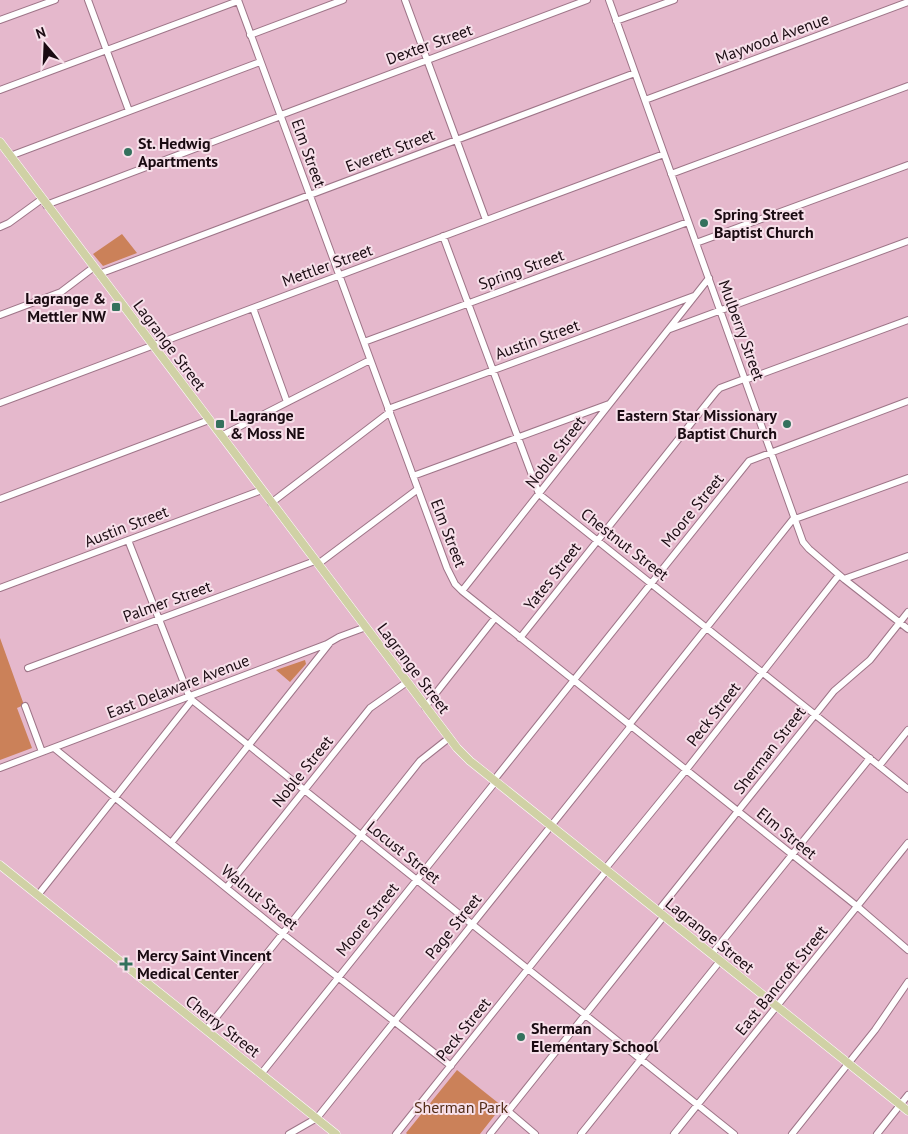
<svg xmlns="http://www.w3.org/2000/svg" width="908" height="1134" viewBox="0 0 908 1134" font-family="'PT Sans',sans-serif">
  <style>
    .green { fill: #cb8159 }
    .lines { fill: none; stroke-linecap: round; stroke-linejoin: round }
    .minor-casing { stroke: #9e7588; stroke-width: 8 }
    .major-casing { stroke: #fff; stroke-width: 9 }
    .minor { stroke: #fff; stroke-width: 6 }
    .major { stroke: #d0d1a5; stroke-width: 8 }
    .poi-dot { fill: #34715d; stroke: #f7e0ea; stroke-width: 2 }
    .labels { text-anchor: middle; dominant-baseline: central; stroke-width: 4; stroke-linejoin: round; paint-order: stroke }
    .street-label { font-size: 16px; fill: #1a0b12; stroke: #f7e0ea }
    .poi-label { font-size: 16px; font-weight: bold; fill: #1a0b12; stroke: #f7e0ea; text-anchor: start }
    .park-label { font-size: 16px; fill: #532d18; stroke: #f7e0ea }
  </style>
  <rect width="100%" height="100%" fill="#e5b8cc"/>
  <!-- green -->
  <path class="green" d="M122 234 137 253 103 266 93 254Z
    M0 638 24 705 17 708 32 748 0 760Z
    M305 660 306 664 290 682 276 670Z
    M457 1070 502 1106 480 1134H407L406 1133Z"/>
  <g class="lines">
    <defs>
      <path id="minor" d="M88 0 129 111
        M238 0 447 568 455 584 462 591 858 907 908 950
        M405 0 486 220
        M609 0 803 542 809 549 844 579 908 629
        M0 20 55 0
        M616 21 674 0
        M250 35 343 0
        M0 90 238 1
        M645 100 908 2
        M281 115 587 0
        M10 156 260 62
        M671 174 908 86
        M46 205 281 116
        M0 227 9 223 42 199
        M443 236 539 494 908 789
        M696 243 908 165
        M99 274 635 73
        M253 308 287 402
        M0 315 61 292 94 267
        M670 329 908 241
        M364 342 688 222
        M745 380 908 320
        M0 403 524 206 664 154
        M388 409 694 296
        M221 436 370 360
        M413 476 609 404
        M0 499 209 420
        M271 503 390 412
        M795 519 908 478
        M128 540 189 696 192 700 734 1134
        M318 564 418 489
        M844 579 908 556
        M0 588 262 490
        M462 591 709 278
        M520 638 716 392 720 388 744 379
        M28 668 315 561
        M25 706 42 752
        M425 707 495 618
        M629 725 794 518
        M54 748 283 934 451 1066
        M879 766 908 730
        M0 768 327 644 339 637 366 627
        M494 780 749 461 908 401
        M171 843 329 644
        M605 869 686 770 839 575
        M227 887 370 708 407 682
        M38 895 192 700
        M658 911 834 691 870 660 908 612
        M712 954 870 758
        M206 1030 420 761 449 738
        M261 1074 496 781
        M508 1111 535 1134
        M289 1134 317 1118 631 726
        M396 1134 607 870
        M490 1134 664 916
        M581 1134 720 961
        M674 1134 908 843
        M792 1134 875 1030 908 982
        M877 1134 908 1095"/>
      <path id="major" d="M0 142 457 748 470 761 908 1111
        M0 865 336 1134"/>
    </defs>
    <!-- minor casing -->
    <use href="#minor" class="minor-casing"/>
    <!-- major casing -->
    <use href="#major" class="major-casing"/>
    <!-- minor -->
    <use href="#minor" class="minor"/>
    <!-- major -->
    <use href="#major" class="major"/>
  </g>
  <!-- markers -->
  <g class="poi-dot">
    <circle cx="128" cy="152" r="5"/>
    <circle cx="704" cy="223" r="5"/>
    <rect x="111" y="302" width="10" height="10" rx="2.5"/>
    <rect x="215" y="419" width="10" height="10" rx="2.5"/>
    <circle cx="787" cy="424" r="5"/>
    <path d="M123.5 956.5h5v5h5v5h-5v5h-5v-5h-5v-5h5z"/>
    <circle cx="521" cy="1037" r="5"/>
  </g>
  <g class="labels">
    <!-- street labels -->
    <g class="street-label">
      <text transform="translate(772 38) rotate(-20)">Maywood Avenue</text>
      <text transform="translate(429 44) rotate(-20)">Dexter Street</text>
      <text transform="translate(390 150) rotate(-21)">Everett Street</text>
      <text transform="translate(309 153) rotate(70)">Elm Street</text>
      <text transform="translate(327 265) rotate(-20)">Mettler Street</text>
      <text transform="translate(521 269) rotate(-20)">Spring Street</text>
      <text transform="translate(742 330) rotate(70)">Mulberry Street</text>
      <text transform="translate(537 339) rotate(-20)">Austin Street</text>
      <text transform="translate(170 345) rotate(53)">Lagrange Street</text>
      <text transform="translate(555 452) rotate(-52)">Noble Street</text>
      <text transform="translate(692 510) rotate(-51)">Moore Street</text>
      <text transform="translate(126 526) rotate(-21)">Austin Street</text>
      <text transform="translate(449 533) rotate(69)">Elm Street</text>
      <text transform="translate(625 544) rotate(38)">Chestnut Street</text>
      <text transform="translate(552 576) rotate(-52)">Yates Street</text>
      <text transform="translate(167 601) rotate(-20)">Palmer Street</text>
      <text transform="translate(414 668) rotate(53)">Lagrange Street</text>
      <text transform="translate(178 686) rotate(-21)">East Delaware Avenue</text>
      <text transform="translate(713 714) rotate(-52)">Peck Street</text>
      <text transform="translate(769 750) rotate(-52)">Sherman Street</text>
      <text transform="translate(302 771) rotate(-51)">Noble Street</text>
      <text transform="translate(787 833) rotate(39)">Elm Street</text>
      <text transform="translate(404 852) rotate(39)">Locust Street</text>
      <text transform="translate(260 897) rotate(39)">Walnut Street</text>
      <text transform="translate(367 919) rotate(-51)">Moore Street</text>
      <text transform="translate(453 926) rotate(-51)">Page Street</text>
      <text transform="translate(710 935) rotate(39)">Lagrange Street</text>
      <text transform="translate(781 980) rotate(-51)">East Bancroft Street</text>
      <text transform="translate(223 1026) rotate(38)">Cherry Street</text>
      <text transform="translate(463 1029) rotate(-51)">Peck Street</text>
    </g>
    <!-- poi labels -->
    <g class="poi-label">
      <text x="138" y="143">St. Hedwig<tspan x="138" dy="18">Apartments</tspan></text>
      <text x="714" y="214">Spring Street<tspan x="714" dy="18">Baptist Church</tspan></text>
      <text x="106" y="298" text-anchor="end">Lagrange &amp;<tspan x="106" dy="18">Mettler NW</tspan></text>
      <text x="230" y="415">Lagrange<tspan x="230" dy="18">&amp; Moss NE</tspan></text>
      <text x="777" y="415" text-anchor="end">Eastern Star Missionary<tspan x="777" dy="18">Baptist Church</tspan></text>
      <text x="137" y="955">Mercy Saint Vincent<tspan x="137" dy="18">Medical Center</tspan></text>
      <text x="531" y="1028">Sherman<tspan x="531" dy="18">Elementary School</tspan></text>
    </g>
    <!-- park labels -->
    <g class="park-label">
      <text x="461" y="1107">Sherman Park</text>
    </g>
  </g>
  <!-- north arrow -->
  <g transform="translate(45 45) rotate(341)" stroke="#f7e0ea" stroke-width="4" paint-order="stroke">
  <path d="M0-4L9 19L0 12L-9 19Z" fill="#1a0b12"/>
  <text y="-8" font-size="14" font-weight="bold" text-anchor="middle" fill="#1a0b12">N</text>
  </g>
</svg>
